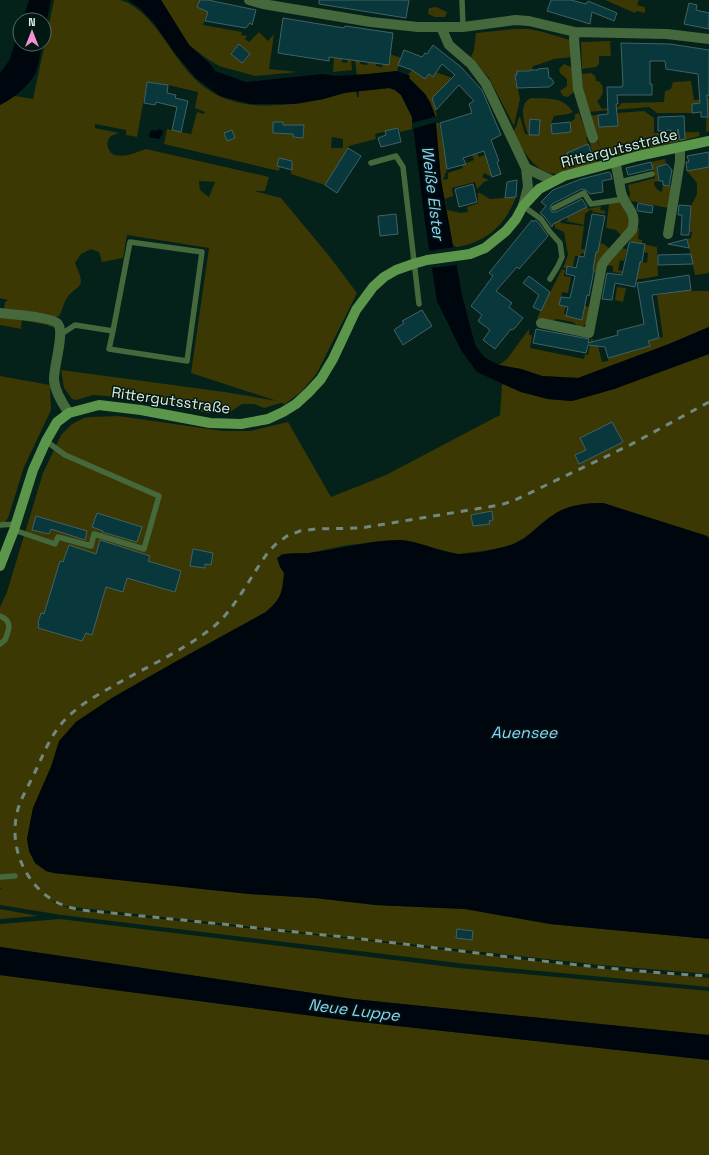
<svg xmlns="http://www.w3.org/2000/svg" width="709" height="1155" viewBox="0 0 709 1155" font-family="'Space Grotesk',sans-serif">
  <style>
    .green { fill: #3b3804; fill-rule: evenodd }
    .water { fill: #00060d }
    .pier { fill: #04211a }
    .building { fill: #08373c; stroke: #426266 }
    .lines { fill: none; stroke-linecap: round; stroke-linejoin: round }
    .lane { stroke: #45693c; stroke-width: 5.5 }
    .street { stroke: #45693c; stroke-width: 10 }
    .secondary { stroke: #5b964b; stroke-width: 10 }
    .rail { stroke: #718882; stroke-width: 3; stroke-dasharray: 7 7; stroke-linecap: butt }
    .labels { text-anchor: middle; dominant-baseline: central; stroke-width: 3; stroke-linejoin: round; paint-order: stroke }
    .street-label { font-size: 15px; fill: #dbece6; stroke: #001811 }
    .water-label { font-size: 16px; font-style: italic; fill: #8fd0fc; stroke: #001811 }
  </style>
  <rect width="100%" height="100%" fill="#04211a"/>
  <!-- green -->
  <path class="green" d="M54 0H120C139 5 154 25 165 40 174 53 183 67 194 78 227 112 275 108 317 100 331 98 342 93 356 91L357 97H359V91L389 88 395 90 401 95 412 117V129L400 132 399 128 375 134 376 139 349 146 325 185 291 174 292 161 279 158 277 166 280 167 279 171 164 144 167 129 191 134 197 112 204 114 205 112 195 108 198 92 168 85 147 82 137 137 126 135V130L95 124V128L119 133C116 134 112 135 110 137 105 143 108 153 115 155 126 158 136 152 146 149L269 177 265 191H254L281 198 330 257 357 293 317 373 302 391 285 404 281 403 264 408 254 404H242L230 412 208 413 140 399 119 397 93 395 76 400 72 399 64 388 61 370 225 392 277 401 191 373 209 248 127 235 123 258 102 262 99 252 91 249 81 254 75 263C78 272 86 282 76 289 72 292 69 294 67 298 63 303 63 310 59 316L56 317 4 309 5 302 8 300 0 298V105L15 96 33 99ZM293 125 304 126 303 138 293 137ZM332 137 343 139V148H331ZM199 181 215 182 209 197 200 190Z
    M161 0H200L197 7 208 12 203 25 242 32 241 35 247 36 245 39 249 42 259 32 268 41 274 34 269 69 298 72 255 76 219 66 206 58 189 45ZM239 45 250 54 242 63 231 54Z
    M605 0H639L637 5 645 7V13L637 11 635 13Z
    M436 7 447 12 445 17H435L428 14 429 8Z
    M514 29H529L543 32 570 40 572 57 554 59 540 64 533 66 532 70 517 71V75L515 76 516 85H517L520 99 514 126 489 78 471 57 474 50 476 33Z
    M612 41 610 42 611 56H599V64L596 67 582 69 581 42Z
    M390 54 401 58 397 71 357 76 355 60 360 61V64L367 65 368 62 376 63V66L382 67 383 64 389 65Z
    M334 58 342 59V62L347 63 348 59 351 60 352 70 333 72Z
    M425 61 431 71 429 74 432 77 436 72 452 78 432 98 437 116H435L425 94 409 78 410 76 408 75 412 70 416 73Z
    M564 64 571 67 573 71 575 91 568 97 563 96 560 91 567 86V79L560 73 559 69Z
    M591 73 595 76 596 81 600 82 601 85 602 84C604 92 603 96 597 101L602 109 618 107 622 103 664 102 665 91 671 89 673 82 691 81 694 100 709 99V131L706 132 707 103 692 104V113H657L649 107 587 112 583 97 582 74Z
    M531 98C549 99 562 96 573 112L568 114 554 116 551 124 552 134 571 132 570 122 575 119V114L579 113 588 137 586 138 588 144 567 153 570 163 592 154 593 157 594 158 589 141 596 138 602 151 588 116 598 115 599 127 618 126 617 113 644 111 654 118V133L699 132 700 136 674 143 605 158 604 157 595 159 597 163 557 174C535 174 522 149 513 132L516 127 519 117H520L525 134 539 135 540 120 529 133 527 132C524 121 518 104 531 98Z
    M436 123H439L447 169 443 180 448 179V173L463 168 462 165 474 160 472 155 477 153 479 157 485 155 492 177 484 173 482 177 489 180 484 182 477 189 475 182 452 188 453 196 445 199 447 210 461 213 468 212 467 207 478 203V193H480L490 199 516 197C505 225 487 242 456 247L454 245 453 247 441 180Z
    M665 159 666 164 657 167 659 181 654 182C654 187 657 190 662 192L663 185 672 186 669 208 631 201 629 197 630 194 628 185 655 178 651 162Z
    M709 167V273L695 275 687 239 691 238 692 232H690L691 206 697 194V183L687 171Z
    M619 202 622 203 631 223 622 236 616 230 606 228 609 204Z
    M601 206 600 210 605 211V214L592 212 593 210H590L585 214 584 225 565 221 568 220 567 217 587 207 588 209Z
    M557 214 561 223 584 226 581 249 598 252 600 243 604 244 610 249 597 273 592 272 595 256 582 253 579 256H575L573 267 567 266V268H563L568 255 564 232 555 228 554 222Z
    M638 228H639L638 239 642 240V244L657 247 658 276 628 281 640 262 647 263 648 253 644 252V249L640 248 641 244 628 241Z
    M621 248 627 249 624 261 620 260 618 270 630 273V275L613 272V266L606 265Z
    M562 269 565 270 564 276 571 277 568 293 562 292 559 305 566 306 564 314 567 315 566 316 582 320 585 306 590 307 586 324 582 327 578 326 573 322 557 319 551 321 537 318Z
    M617 287 626 288 623 302 615 300Z
    M691 290 692 291H709V327L669 344 578 378 542 376 521 369 499 365 507 359 529 329V335H532L530 348 584 359 585 354 588 355 591 339H593L592 345 598 346 602 362 608 361V358L650 346 648 341 663 337 657 295Z
    M0 316 50 324 54 328 47 325 22 320 21 329 0 325Z
    M709 354V538L707 536 603 503 583 504 550 517 524 538 510 546 483 551 458 554 400 540 348 545 309 553 281 554 280 567 285 573 282 589 278 601 266 612 175 662 112 698 76 722 60 741 51 767 33 808 27 839 46 871 54 873 249 894 315 898 376 905 465 909 550 924 709 939V974L600 965 64 906 51 900 56 904 75 910 370 941 585 967 709 978V987L466 964 62 915 0 905V889L2 888H0V607L7 592 43 473 61 435 72 424 84 418 90 417 119 416 223 431H250L288 422 331 497 386 475 500 415 502 384 521 392 548 399 572 401 614 389Z
    M0 376 50 385 51 410 24 467 8 518 0 529Z
    M0 909 38 916 0 919Z
    M60 919 459 968 709 991V1035L353 999 0 947V924Z
    M0 975 352 1021 709 1060V1155H0Z"/>
  <!-- water -->
  <path class="water" d="M29 0H51L44 34V20H23Z
    M128 0H161L189 45 211 65 215 71 246 82 323 74 335 76 367 74 397 71 410 76 409 78 425 94 430 102 435 115 441 180 462 295 475 345 484 357 499 365 521 369 542 376 578 378 669 344 709 327V354L614 389 572 401 548 399 521 392 477 372 461 350 437 301 425 222 412 117 401 95 395 90 389 88 343 93 324 99 295 104H251L220 96 196 78 174 52 154 23 141 9Z
    M20 28V44H42C40 54 39 65 35 74 28 87 12 99 0 105V73L9 61Z
    M159 129 163 131 162 135 159 139 149 137 150 132 153 130 157 131Z
    M603 503 707 536 709 538V939L550 924 465 909 376 905 315 898 249 894 54 873 46 871 35 863 29 851 27 839 33 808 51 767 59 741 76 722 112 698 175 662 266 612C282 597 282 594 284 573L280 567 277 558C285 551 299 554 309 553 338 550 369 540 399 540 418 540 439 552 458 554 474 555 513 547 525 538 538 528 549 515 564 509 576 504 590 503 603 503Z
    M0 947 353 999 709 1035V1060L352 1021 0 975Z"/>
  <!-- pier -->
  <path class="pier" d="M437 116V122L412 129V123Z
    M455 247 458 265 430 268 428 251Z"/>
  <!-- building -->
  <path class="building" d="M200 0H208L256 10 252 25 250 23 246 28 205 21 208 12 197 7Z
    M319 0H409L406 18 319 4Z
    M551 0H571L586 4 588 1 617 13 614 21 592 12 590 24 547 11Z
    M689 3 697 5 696 10 709 13V29L684 24Z
    M283 18 344 28 345 26 393 33 389 65 329 57V61L278 53Z
    M621 43 670 44 709 50V96L707 95 708 117H701V112L692 113V104L700 103 698 74 666 69 665 61H650V84H652V95H617L618 104H616L618 126 599 127 598 115 608 114 607 87H622V85H623Z
    M239 44 250 54 242 63 231 54Z
    M433 45 461 67 482 90 501 135 491 140 499 161 497 162 501 174 492 177 484 151 463 158 466 164 447 169 440 123 472 113 469 104 474 101 459 85 436 110 432 98 455 75 442 64 433 77 429 74 425 79 412 70 398 65 404 50 422 57 425 53 427 54Z
    M548 68 549 78H551L554 83 549 87 517 88 515 75H517V71H530V70H538V69Z
    M147 82 168 85 167 93 176 95 175 98 188 101 181 132 172 130 177 107 156 102 155 105 144 103Z
    M684 116 685 139 680 140 678 129 677 141 671 142V130L658 131V117Z
    M530 119 540 120 539 135H529Z
    M273 122H283V125H304L303 138 293 137V134L273 133Z
    M570 122 571 132 552 134 551 124Z
    M398 128 401 142 381 147 378 138 386 135 385 131Z
    M232 130 235 138 227 141 224 133Z
    M588 144 592 154 570 163 567 153Z
    M348 148 361 156 337 193 325 185Z
    M709 152V167L687 171 686 162H689L687 156Z
    M279 158 292 161V170L277 166Z
    M651 162 653 169 628 175 626 168Z
    M667 164 672 170 669 186 663 185V181H659L657 167Z
    M609 172 611 174 612 179 602 181 603 192 590 194 586 190 582 189 552 204 550 208 552 212H556L582 199 587 207 553 224 552 227 544 216 540 213 546 206 541 202 553 190 581 179Z
    M517 180 516 197 505 198 507 182Z
    M473 184 477 202 459 207 455 189Z
    M638 203 653 206 652 213 638 211 637 209Z
    M679 205 691 206 689 235H681L682 215H678Z
    M396 214 398 234 380 236 378 216Z
    M592 214 605 216 598 252H596L593 270H594L589 296 587 295 582 320 566 316 568 307 559 305 561 297 570 298 575 276 566 274 567 266 576 268 579 256 584 257Z
    M532 220 533 222 535 220 538 222 548 236 519 269 517 267 496 291 512 303 509 307 523 318 515 328 512 330 511 329 495 349 483 340 490 330 478 321 482 315 471 306 493 276 489 273Z
    M687 239 689 248 668 244Z
    M630 242 645 244 642 262H640L635 287 615 283 612 300 602 299 607 273 622 275 629 243Z
    M691 254 693 264 658 265V255Z
    M689 275 691 290 652 295 659 338 648 341 650 346 608 358 605 347 588 345 586 353 533 343 536 329 589 339 588 343 618 335 617 331 644 324 637 283Z
    M529 276 550 292 541 311 533 307 539 295 523 283Z
    M422 310 432 326 403 345 394 330 404 323 402 321Z
    M612 422 623 442 579 464 575 455 586 450 580 438Z
    M492 511 493 520 489 521 490 524 473 526 471 515Z
    M97 513 142 527 137 542 102 532 103 531 92 527Z
    M36 516 87 531 85 540 51 529 49 534 32 530Z
    M100 540 150 556 148 561 181 571 175 592 127 578 123 592 106 587 92 635 86 633 82 641 38 628 39 624 38 623 41 613 44 614 60 561 63 562 69 545 96 554Z
    M193 549 213 553 211 565 205 564V568L190 566Z
    M457 929 473 931 472 940 456 938Z"/>
  <g class="lines">
    <!-- lane -->
    <path class="lane" d="M462 0 463 27
      M371 163 396 156 403 167 419 304
      M620 182 652 174
      M523 206 541 219 550 232 560 243 562 257 558 266 550 279
      M554 208 584 193 591 204 624 199
      M60 335 75 325 113 331 109 349 187 361 202 252 130 242 113 331
      M0 525 16 524
      M14 530 55 544 58 537 91 546 94 534 144 549 159 496 65 455 46 441
      M0 616C13 621 9 630 5 640L0 644
      M0 877 15 876"/>
    <!-- street -->
    <path class="street" d="M249 0 263 4 371 22 418 27H463L515 20 529 21 575 32 667 34 709 39
      M441 27 449 45 471 64 486 84 526 168 528 187 523 206
      M575 32 574 39 578 89 593 138
      M526 168 553 181
      M668 234 680 161V148
      M0 313C10 314 51 317 57 323 66 330 53 368 54 380 55 392 62 403 69 413
      M541 323 589 333 602 265 606 259 632 230C638 211 625 208 621 192 619 182 618 172 615 162"/>
    <!-- secondary -->
    <path class="secondary" d="M0 566 14 530 33 470 46 441 57 422 69 413 99 405 141 410 210 423 241 424 268 419 283 412 296 404 309 392 321 379 333 359 356 310 373 287 384 277 396 270 413 264 427 260 470 254 485 248 506 231 516 219 523 206 539 189 564 176 638 156 709 141"/>
    <!-- rail -->
    <path class="rail" d="M709 402 630 445 513 501 500 505 361 528 316 529 300 531 287 536 276 544 269 551C251 575 235 610 212 628 181 652 142 669 108 689 92 698 75 708 62 723 50 737 43 755 35 772 30 783 24 793 20 803 6 840 22 883 56 902 73 911 94 911 112 913 152 917 192 921 231 925 281 931 330 935 379 941 489 954 599 970 709 976"/>
  </g>
  <g class="labels">
    <!-- street labels -->
    <g class="street-label">
      <text transform="translate(619 148) rotate(-14)">Rittergutsstraße</text>
      <text transform="translate(171 400) rotate(8)">Rittergutsstraße</text>
    </g>
    <!-- water labels -->
    <g class="water-label">
      <text transform="translate(433 193) rotate(83)">Weiße Elster</text>
      <text x="524" y="732">Auensee</text>
      <text transform="translate(354 1010) rotate(7)">Neue Luppe</text>
    </g>
  </g>
  <!-- north arrow -->
  <g transform="translate(32 32)"><circle r="19" fill="#001811" stroke="#586d66"/>
  <path d="M0-3L7 15L0 10L-7 15Z" fill="#f391d6"/>
  <text y="-6" font-size="11" font-weight="bold" text-anchor="middle" fill="#dbece6">N</text>
  </g>
</svg>
